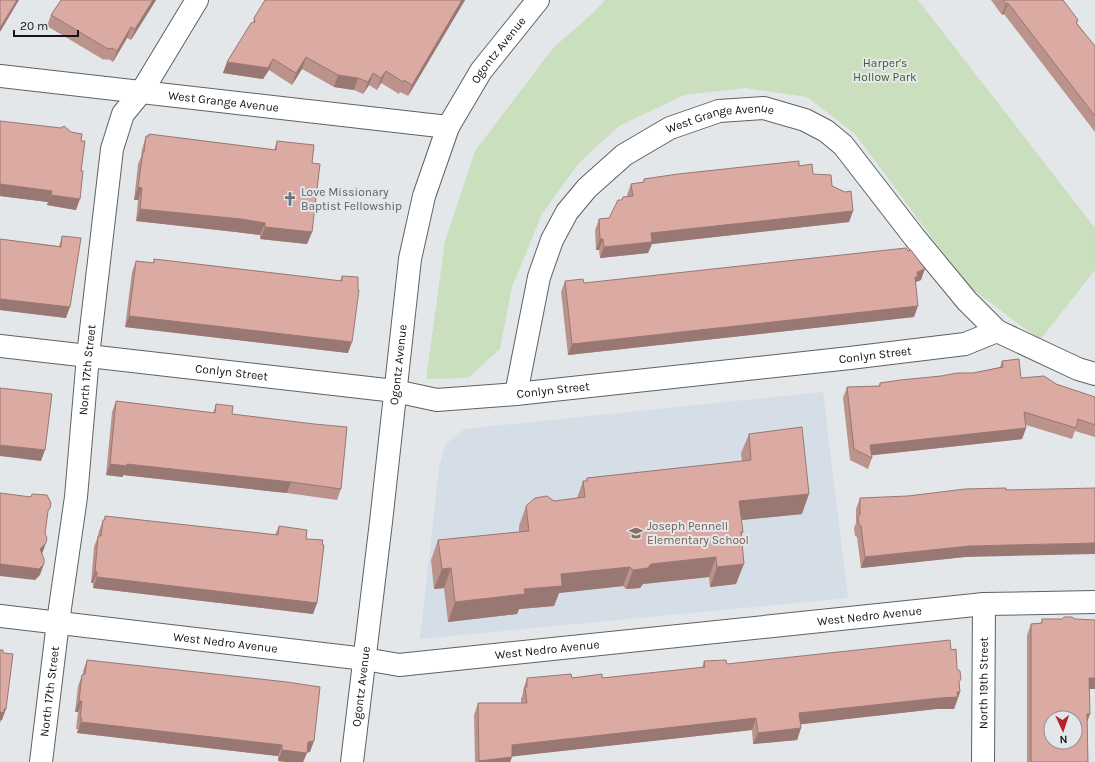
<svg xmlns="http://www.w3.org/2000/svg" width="1095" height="762" viewBox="0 0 1095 762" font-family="Karla,sans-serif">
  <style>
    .built { fill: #d5dde6 }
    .green { fill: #cadfbe }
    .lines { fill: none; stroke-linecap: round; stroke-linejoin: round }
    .minor-casing { stroke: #5e6163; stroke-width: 24 }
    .primary-casing { stroke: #5e6163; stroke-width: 24 }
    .minor { stroke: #fff; stroke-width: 22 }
    .primary { stroke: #fff; stroke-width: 22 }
    .wall { fill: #bc928c }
    .shaded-wall { fill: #997772 }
    .building { fill: #dbaaa3; stroke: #997772; fill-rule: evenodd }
    .labels { text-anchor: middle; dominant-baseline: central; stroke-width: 4; stroke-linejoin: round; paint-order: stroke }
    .street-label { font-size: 12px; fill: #141516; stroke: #e4e7ea }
    .park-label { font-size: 12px; fill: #3f5f2a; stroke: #e4e7ea }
    .worship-label { font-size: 12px; fill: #5b616d; stroke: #e4e7ea; text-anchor: start }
    .education-label { font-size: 12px; fill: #785e54; stroke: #e4e7ea; text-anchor: start }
  </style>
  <rect width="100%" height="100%" fill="#e4e7ea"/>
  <!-- built -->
  <path class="built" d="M823 392 848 598 420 639 439 468 445 445 464 429Z"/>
  <!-- green -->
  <path class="green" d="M605 0H918L1095 228V270L1040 340 967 285 855 134 807 97 745 88 684 95 619 126 579 163 542 214 512 287 500 349 468 378 426 379 445 241 475 151 553 48 593 13Z"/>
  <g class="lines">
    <defs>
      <g id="minor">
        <path id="s1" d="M0 76 448 127"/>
        <path id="s2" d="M0 346 395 391 437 400 516 394 850 358 965 344 997 331 1078 369 1095 374"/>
        <path id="s3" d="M516 394 539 277 552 240 567 212 587 188 624 155 670 128 719 111 764 108 805 120 826 131 843 145 915 238 967 301 997 331"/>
        <path id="s4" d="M0 616 365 659 399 665 984 604 1095 602"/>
        <path id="s5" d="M41 762 58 622 76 497 88 356 112 149 123 114 142 91 197 0"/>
        <path id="s6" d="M983 762 984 604"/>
      </g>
      <g id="primary">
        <path id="s7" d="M352 762 381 522 410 259 424 196 448 127 481 71 538 0"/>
      </g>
    </defs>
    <!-- minor casing -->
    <use href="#minor" class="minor-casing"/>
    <!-- primary casing -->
    <use href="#primary" class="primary-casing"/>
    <!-- minor -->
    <use href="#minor" class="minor"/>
    <!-- primary -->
    <use href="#primary" class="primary"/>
  </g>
  <!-- wall -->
  <path class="wall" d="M156 0 131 40 127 38 113 62 108 59 107 60 104 59V60L47 26 51 15Z
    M465 0 408 96 400 92 399 94 381 83 377 90 369 85 363 94 354 90 334 87 302 69 292 85 269 70 263 79 223 73 227 62 253 23 254 18Z
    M991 0H1063L1078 20 1077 23 1095 46V132L1004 14 1002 15Z
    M149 134 274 150 277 141 312 163V232L307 244 260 239V235L236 232 136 221 138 200H134L138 164 141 157 142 149 146 136H148Z
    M81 141V171L76 210 47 205 48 202 0 196Z
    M799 166 832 186 853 211 849 222 652 244 648 253 600 258 599 250H596L595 230 599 219 609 218 622 200 623 197H628L627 195 631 184 643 182 644 179Z
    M62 236 66 318 0 310V239L59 246Z
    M154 259 340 281 342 276 348 353 125 327 132 272 136 261 153 263Z
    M921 280 916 282 915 284 914 317 568 355 561 292 565 281 584 283Z
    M1002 361 1021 378 1056 384 1095 397V437L1075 431 1072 439 1026 425V428L1022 439 871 455 872 458 868 469 850 460 843 398 847 387 879 386 880 383 973 373 1000 367Z
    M116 401 213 413 216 404 341 489 337 500 287 493 123 475V477L106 475 112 412Z
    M749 434 802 514 741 520 743 532 741 536 736 584 710 587 709 577 643 584 640 588 626 589 623 586 559 593 554 606 519 609 517 614 448 622 444 588 434 589 431 560 438 540 519 532V526L526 506 554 501 577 498 583 481H586L587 478 742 461 741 453Z
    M860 498 965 557 861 568 857 537 855 536 854 528 856 523V509Z
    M105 516 275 535 279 526 306 539 317 603 313 614 93 588V583H91L94 547 98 536 99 531 103 520H104Z
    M1042 619 1095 689H1090L1087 721 1088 762H1027V635L1031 624 1041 623Z
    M951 650 959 684 960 692 954 709H936L801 724V728L797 740 753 744 752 730 512 756 510 762H475L474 715 478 703H521V699L523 693V690L527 678H602L702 668 704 661 727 664Z
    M87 660 310 752H307L303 762H287L278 761V756L77 733 78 729H76L78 712H75L78 686 82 675 83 674V671Z"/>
  <!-- shaded-wall -->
  <path class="shaded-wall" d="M17 0H19L0 32V28Z
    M153 0H156L131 40 135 29Z
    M462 0H465L408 96 412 85Z
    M1008 3 1004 14 1002 15 1006 4Z
    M131 27 127 38 113 62 117 51Z
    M306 57 302 69 292 85 296 73Z
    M273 59 269 70 263 79 223 73 227 62Z
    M386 71 381 83 377 90 381 78Z
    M373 73 369 85 363 94 368 82Z
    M338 75 358 78 354 90 334 87Z
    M0 184 52 191 48 202 0 196Z
    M138 187 142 188 138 200H134Z
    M51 195 80 199 76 210 47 205Z
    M140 209 241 219 265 223 260 235 236 232 136 221Z
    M853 211 849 222 652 244 648 253 600 258 604 247 651 233Z
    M265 227 312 232 307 244 260 239Z
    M600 239H603L599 250H596Z
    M925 269 921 280 916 282 914 288 915 277 917 272Z
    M0 299 70 307 66 318 0 310Z
    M918 306 914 317 568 355 572 344Z
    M129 316 352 342 348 353 125 327Z
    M1026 428 1022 439 866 456 870 445Z
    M0 445 45 450 41 461 0 456Z
    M110 464H127L291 482 287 493 123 475V477L106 475Z
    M809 494 802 514 732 521 739 501Z
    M46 543 42 554 40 549Z
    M1095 543V554L965 557 861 568 865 557 969 546Z
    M716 557 709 577 643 584 640 588 626 589 633 570 651 564Z
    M0 564H44L40 575 35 580 0 576Z
    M744 564 736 584 710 587 717 567Z
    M630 567 623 586 559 593 554 606 519 609 517 614 448 622 455 602 561 574Z
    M451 568 444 588 434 589 442 569Z
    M95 572H97L93 583H91Z
    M97 577 317 603 313 614 93 588Z
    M1089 678H1095V689H1085Z
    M960 692 954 709H936L795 725 799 713Z
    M79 701H82L78 712H75Z
    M4 709H6L2 720H1L0 723V712Z
    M1087 714H1090L1086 725Z
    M756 718 752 730 508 757 512 745Z
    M81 722 282 745 278 756 77 733Z
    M801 728 797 740 753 744 758 733Z
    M314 741 310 752 305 753H307L303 762H287L278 761 282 750 308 742Z
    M512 757 510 762H479V761Z"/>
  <!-- building -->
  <path class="building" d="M0 0H17L0 28Z
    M61 0H153L135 29 131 27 117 51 112 48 111 49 108 48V49L51 15Z
    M265 0H462L412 85 404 80 403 82 386 71 381 78 373 73 368 82 358 78 338 75 306 57 296 73 273 59 268 68 227 62 251 23 255 22 254 18Z
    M1003 0H1063L1078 20 1076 23 1095 46V116L1008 3 1006 4Z
    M0 121 61 128 64 126 71 132 82 134 81 141H85L81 171H83L80 199 51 195 52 191 0 184Z
    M149 134 276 150 277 141 314 145 312 163 320 164 312 232 265 227V223L241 219 140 209 142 188 138 187 143 152H144L146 136H149Z
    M799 161V166L812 164 813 174 831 175 832 186 845 192 851 191 853 211 651 233 652 242 604 247 603 239H600L599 219 609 218 618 200H622L623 197 633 196 631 184 644 182V179L678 174Z
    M62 236 81 238 70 307 0 299V239L61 247Z
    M906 248 908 251 911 250 925 269 917 272 918 277H915L918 306 572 344 565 281 583 279 584 283Z
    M154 259 342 281V276L358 277V290H359L352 342 129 316 136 261 154 263Z
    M1019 359 1021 378 1044 376 1056 384 1095 397V425L1078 419 1076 428 1024 412 1026 428 870 445 872 458 854 449 847 387 880 386V383L900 380 941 376 957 373H973L1003 367 1002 361Z
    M0 388 52 394 45 450 0 445Z
    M116 401 215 413 216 404 233 406 232 414 314 424 347 427 341 489 291 482 127 464V466L110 464Z
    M802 427 809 494 739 501 743 532H741L744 564 717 567 716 557 651 564 648 568 633 570 630 567 561 574 562 586 524 589 525 594 455 602 451 568 442 569 438 540 529 531 526 506 535 498 547 496 554 501 585 497 583 481H587V478L751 460 749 434Z
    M1006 488V490L1095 488V543L969 546 865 557 861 526 859 525 858 517 860 514V498L908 496 965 489Z
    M0 493 31 497 32 494 47 495 51 503 50 508 48 511 45 534 47 538 46 543 40 549 44 559V564L39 569 0 564Z
    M105 516 278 535 279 526 307 530 306 539 323 540 322 545H324L317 603 97 577V572H95L98 536H101L103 520H105Z
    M1064 617H1072L1075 619 1095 620V678H1089L1090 714H1087L1088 762H1031V624L1042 623V619H1062ZM1051 718H1075V742H1051Z
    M950 640 951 650 956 649 957 669 960 671 961 679 959 682 960 692H957L958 697 940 698 799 713 801 728 758 733 756 718 512 745V757L479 761 478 703H527L525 687H527V678L571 674 572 678 602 674V678L705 667 704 661 726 660 727 664Z
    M0 650H3V653L13 654 6 709H4V713L0 712Z
    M87 660 287 682 320 687 314 741 308 742 307 753 282 750V745L81 722 82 718H80L82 701H79L82 675 85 674Z"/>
  <!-- icons -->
  <defs>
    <symbol id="church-bare" viewBox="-9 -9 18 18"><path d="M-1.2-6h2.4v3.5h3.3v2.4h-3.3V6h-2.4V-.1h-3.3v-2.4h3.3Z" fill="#6b7280" stroke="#e4e7ea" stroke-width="2.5" paint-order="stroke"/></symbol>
    <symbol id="school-bare" viewBox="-9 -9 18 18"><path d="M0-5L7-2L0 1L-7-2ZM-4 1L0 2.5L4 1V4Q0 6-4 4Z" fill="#8d6e63" stroke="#e4e7ea" stroke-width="2.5" paint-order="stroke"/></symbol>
  </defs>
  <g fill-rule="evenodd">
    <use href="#church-bare" x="280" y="189" width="20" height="20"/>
    <use href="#school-bare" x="626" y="523" width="20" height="20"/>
  </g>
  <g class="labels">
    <!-- street labels -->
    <g class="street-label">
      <text stroke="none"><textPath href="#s7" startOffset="736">Ogontz Avenue</textPath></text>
      <text stroke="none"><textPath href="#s1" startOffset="225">West Grange Avenue</textPath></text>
      <text stroke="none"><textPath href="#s3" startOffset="376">West Grange Avenue</textPath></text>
      <text stroke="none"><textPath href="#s2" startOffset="881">Conlyn Street</textPath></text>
      <text stroke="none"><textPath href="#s7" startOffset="400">Ogontz Avenue</textPath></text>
      <text stroke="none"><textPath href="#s5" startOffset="395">North 17th Street</textPath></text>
      <text stroke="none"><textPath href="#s2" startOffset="233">Conlyn Street</textPath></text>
      <text stroke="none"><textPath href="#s2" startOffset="557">Conlyn Street</textPath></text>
      <text stroke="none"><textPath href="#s4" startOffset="875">West Nedro Avenue</textPath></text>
      <text stroke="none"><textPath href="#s4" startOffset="227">West Nedro Avenue</textPath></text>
      <text stroke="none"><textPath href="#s4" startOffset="551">West Nedro Avenue</textPath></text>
      <text stroke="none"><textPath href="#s6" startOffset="79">North 19th Street</textPath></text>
      <text stroke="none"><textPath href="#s7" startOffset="76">Ogontz Avenue</textPath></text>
      <text stroke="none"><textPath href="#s5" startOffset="71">North 17th Street</textPath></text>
    </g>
    <!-- park labels -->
    <g class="park-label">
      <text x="885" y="63">Harper's<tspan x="885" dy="14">Hollow Park</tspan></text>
    </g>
    <!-- worship labels -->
    <g class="worship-label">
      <text x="301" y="192">Love Missionary<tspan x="301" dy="14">Baptist Fellowship</tspan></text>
    </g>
    <!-- education labels -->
    <g class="education-label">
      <text x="647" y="526">Joseph Pennell<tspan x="647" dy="14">Elementary School</tspan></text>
    </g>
  </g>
  <!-- north arrow -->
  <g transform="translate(1063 730) rotate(177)"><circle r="19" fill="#e4e7ea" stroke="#919395"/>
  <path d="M0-3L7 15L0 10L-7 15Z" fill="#b52430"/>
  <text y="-6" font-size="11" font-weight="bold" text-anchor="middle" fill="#141516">N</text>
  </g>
  <!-- scale -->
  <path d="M14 30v6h64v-6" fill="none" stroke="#141516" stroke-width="2"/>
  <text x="20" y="30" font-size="12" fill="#141516" stroke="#e4e7ea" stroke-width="3" paint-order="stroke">20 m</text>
</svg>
